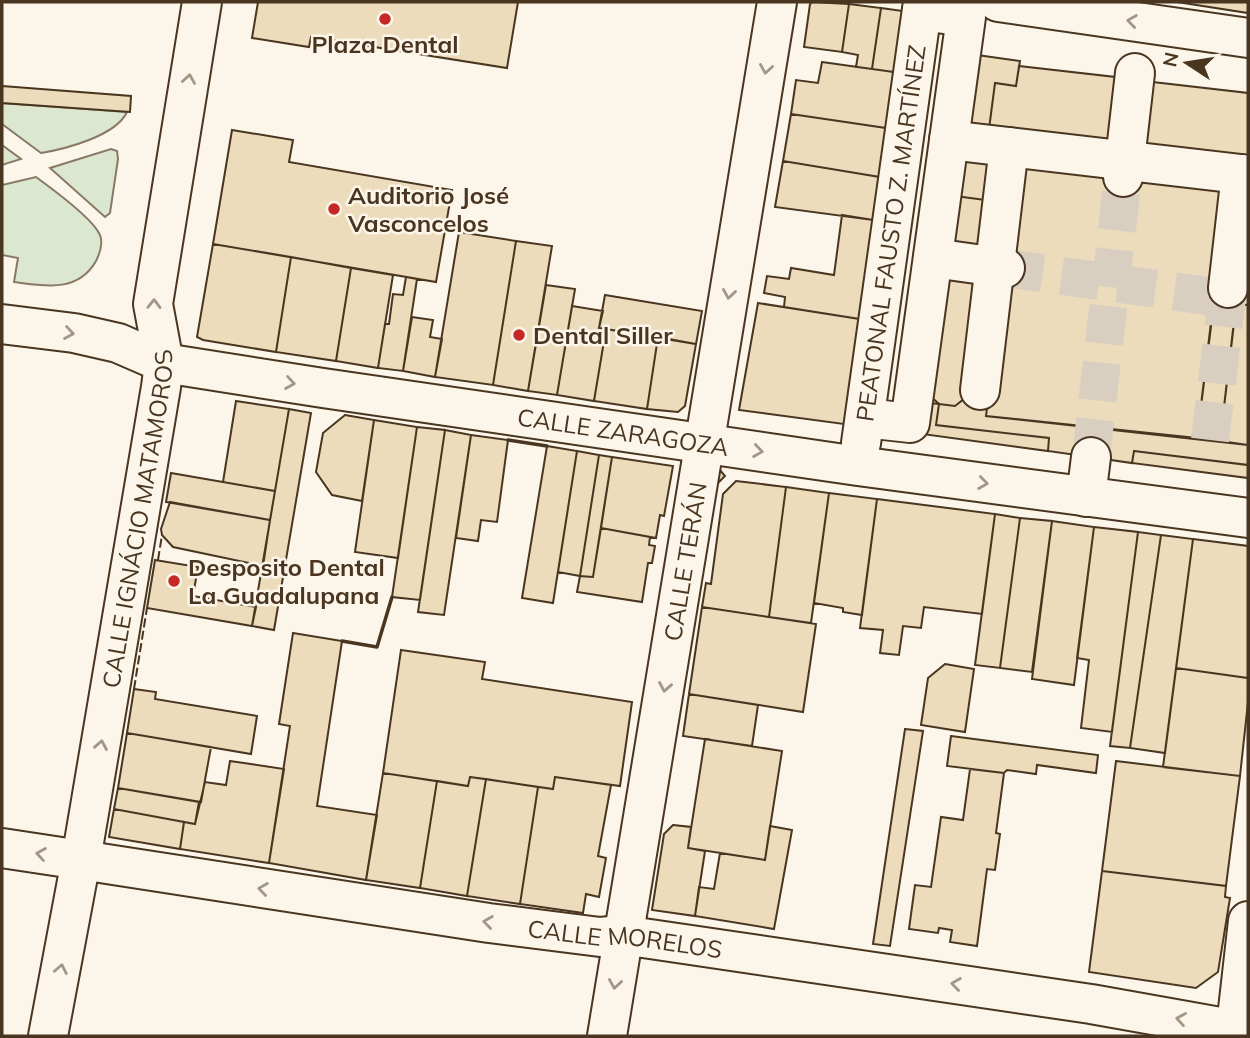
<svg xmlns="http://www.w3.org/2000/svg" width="1250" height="1038" viewBox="0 0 1250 1038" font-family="Mulish,sans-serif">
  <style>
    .green { fill: #dce7d0; stroke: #887966; stroke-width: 2 }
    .building { fill: #ecdcbc; stroke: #4a3520; stroke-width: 2 }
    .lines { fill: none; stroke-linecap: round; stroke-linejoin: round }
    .minor-tunnel { stroke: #d8cfc1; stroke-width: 38; stroke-dasharray: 38 19; stroke-linecap: butt }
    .minor-casing { stroke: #4a3520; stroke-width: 42 }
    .major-casing { stroke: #4a3520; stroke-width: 42 }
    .minor { stroke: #fbf6e9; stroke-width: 38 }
    .major { stroke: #fbf6e9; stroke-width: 38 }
    .fence { stroke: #4a3520; stroke-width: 2; stroke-dasharray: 9 3.5; stroke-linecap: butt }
    .wall { stroke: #4a3520; stroke-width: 3.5 }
    .oneway { stroke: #a29684 }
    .poi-dot { fill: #c62828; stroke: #fbf6e9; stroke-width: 2.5 }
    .labels { text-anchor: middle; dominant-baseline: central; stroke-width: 5; stroke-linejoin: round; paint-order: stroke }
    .poi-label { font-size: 24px; font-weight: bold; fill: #4a3520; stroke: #fbf6e9; text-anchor: start }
    .street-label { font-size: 24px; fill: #4a3520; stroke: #fbf6e9 }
  </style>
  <rect width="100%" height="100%" fill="#fbf6e9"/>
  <!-- green -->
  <path class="green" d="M2 103 127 112C116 136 65 149 41 153L2 124Z
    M2 145 21 159 2 165Z
    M111 149 117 151 118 159 110 213 105 217 50 168Z
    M36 177C51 188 93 218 100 235 103 243 100 253 96 261 78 293 44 286 14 282L18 258 2 255V185Z"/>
  <!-- building -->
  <path class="building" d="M258 2H518L507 68 311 37 309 47 252 38Z
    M812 2 849 4 842 52 804 47 810 4Z
    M1177 2H1248V13Z
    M849 4 881 8 872 69 856 67 858 55 842 52Z
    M881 8 910 12 901 73 872 69Z
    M970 54 1020 61 1016 86 995 83 989 129 960 131Z
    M822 62 901 73 893 129 791 114 796 80 818 83Z
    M1019 66 1124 78 1116 145 989 129 995 83 1016 86Z
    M1144 81 1248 93V157L1137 144Z
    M2 86 131 96 130 112 2 103Z
    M791 114 893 129 886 178 783 161Z
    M232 130 293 140 289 162 452 190 436 282 213 244Z
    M961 150 999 155 993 201 955 196Z
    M783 161 886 178 880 221 775 207Z
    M1018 163 1227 190 1197 438 986 416Z
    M955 196 993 201 986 254 949 249Z
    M842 215 880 221 866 320 784 307 785 297 764 293 767 276 789 279 791 268 834 275Z
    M459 232 516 241 493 385 435 377Z
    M516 241 552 246 528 391 493 385Z
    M213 244 291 257 276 352 203 340 197 337Z
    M291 257 351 268 336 361 276 352Z
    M940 265 985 271 969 395 955 406 939 404 928 394Z
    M351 268 393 275 378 368 336 361Z
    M406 277 417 279 403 371 378 368 385 324H389L393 294 403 295Z
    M546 285 575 289 557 395 528 391Z
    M1216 287 1238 290 1220 441 1197 438Z
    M605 295 702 311 696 344 599 328Z
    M758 303 866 320 851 425 739 410Z
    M1236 304 1248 305V445L1220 441Z
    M572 306 603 311 599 328 606 329 594 401 557 395Z
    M412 317 433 320 430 337 442 339 435 377 403 371Z
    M606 329 658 337 647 409 594 401Z
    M658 337 696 344 685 406 678 412 647 409Z
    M989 391 986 416 1248 445V465L1134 451 1132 463 1048 451 1049 438 936 425 939 404 955 406 969 395Z
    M236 401 289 409 275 491 223 482Z
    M919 402 939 404 936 425 1049 438 1048 451 915 433Z
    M289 409 311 413 274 630 252 626Z
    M345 415 374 420 362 501 332 495 316 472 323 433Z
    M374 420 417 427 398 558 355 552Z
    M417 427 445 430 420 600 392 597Z
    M445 430 471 435 444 615 418 612Z
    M471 435 508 440 497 522 481 520 478 541 456 538Z
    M547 446 577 451 553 603 522 598Z
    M577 451 599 455 580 576 558 572Z
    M1134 451 1248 465V478L1132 463Z
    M599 455 612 457 593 577 580 576Z
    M612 457 673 466 664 516 660 515 656 538 601 528Z
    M719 469 725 476 715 486Z
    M171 473 275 491 270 520 166 502Z
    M736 481 786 487 769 617 702 607 706 583 711 584 723 494Z
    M786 487 829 493 811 623 769 617Z
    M829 493 877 499 862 615 843 612V608L814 603Z
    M877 499 995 514 982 614 924 607 921 628 903 626 899 655 880 653 883 630 860 628Z
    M170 502 270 520 263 566 173 547 162 535 161 529Z
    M995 514 1020 518 1000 668 975 665Z
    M1020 518 1052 521 1032 672 1000 668Z
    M1052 521 1094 527 1074 685 1032 679Z
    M1094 527 1138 532 1112 732 1081 728 1089 660 1077 658Z
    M601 528 650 537 649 545 655 546 652 563H648L642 602 577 592 580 576 593 577Z
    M1138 532 1161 535 1130 748 1110 746Z
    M1161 535 1193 539 1165 753 1130 748Z
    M1193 539 1248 546V678L1176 668Z
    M155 560 198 567 193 596 256 607 252 626 147 608Z
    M702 607 816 624 803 712 689 694Z
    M293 633 342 641 317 806 377 815 366 880 269 863 290 726 279 724Z
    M401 650 485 662 482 679 632 702 620 786 555 777 553 789 470 777 468 786 383 773Z
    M945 664 974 669 965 732 921 725 928 678Z
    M1176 668 1248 678V702L1240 776 1163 767Z
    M134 689 156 692 155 699 257 716 251 754 127 733Z
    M689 694 758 705 752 746 683 736Z
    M905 729 923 731 890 946 873 944Z
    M127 733 211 747 201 802 118 788Z
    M951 736 1098 755 1096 773 1037 765 1036 774 1007 770 1004 773 947 766Z
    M705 739 782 751 765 860 688 848Z
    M230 761 284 769 269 863 180 849 184 822 195 824 205 782 226 785Z
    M1116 761 1240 776 1226 886 1102 871Z
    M970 769 1004 773 996 833 1000 834 995 870 987 869 977 946 950 942 952 930 939 928 938 933 909 929 915 885 931 887 941 817 963 820Z
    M383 773 437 781 420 888 366 880Z
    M470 777 486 779 467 896 420 888 437 781 468 786Z
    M555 777 611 785 598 856 606 858 599 897 586 894 583 913 520 904 538 787 553 789Z
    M486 779 538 787 520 904 467 896Z
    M118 788 199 802 195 824 114 809Z
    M114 809 184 822 180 849 109 837Z
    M673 825 691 827 688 848 705 851 695 916 652 910 664 834Z
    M770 826 792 830 774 929 695 916 699 887 714 889 720 853 765 860Z
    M1102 871 1226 886 1225 897 1230 898 1218 972 1196 988 1089 972Z"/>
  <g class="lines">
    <!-- minor-tunnel -->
    <path class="minor-tunnel" d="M1005 268 1237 300
      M1210 440 1228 288
      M1091 457 1123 177"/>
    <defs>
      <g id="minor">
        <path d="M998 2 1248 38"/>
        <path d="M949 140 1248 175"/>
        <path d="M1123 177 1135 73"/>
        <path d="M933 258 1005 268"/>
        <path d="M1228 288 1241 174"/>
        <path id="s1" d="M2 324 74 333 118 343 164 363 323 388 858 466 1248 518"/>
        <path d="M980 390 1009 147"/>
        <path d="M865 418 910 423 966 17 922 11"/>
        <path id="s2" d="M861 443 923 2"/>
        <path d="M1086 497 1091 457"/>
        <path id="s3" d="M81 860 489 923 600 937 622 935 650 939 1091 1004 1248 1032"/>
        <path id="s4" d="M607 1036 777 2"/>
        <path d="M1235 1036 1248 921"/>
      </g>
      <g id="major">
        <path d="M2 848 81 860"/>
        <path id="s5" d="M48 1036 81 860 161 387 164 363 153 304 202 2"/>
      </g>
    </defs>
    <!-- minor casing -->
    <use href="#minor" class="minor-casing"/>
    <!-- major casing -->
    <use href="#major" class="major-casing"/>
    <!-- minor -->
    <use href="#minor" class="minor"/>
    <!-- major -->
    <use href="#major" class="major"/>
    <!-- fence -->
    <path class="fence" d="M158 560 162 535
      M134 689 147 608"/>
    <!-- wall -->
    <path class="wall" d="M508 440 547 446
      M342 641 377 647 392 597"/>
  </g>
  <!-- one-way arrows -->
  <defs><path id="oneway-chevron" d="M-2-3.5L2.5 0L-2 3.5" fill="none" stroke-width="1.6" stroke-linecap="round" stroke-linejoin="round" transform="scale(1.75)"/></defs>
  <g class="oneway">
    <use href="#oneway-chevron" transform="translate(1132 21) rotate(-172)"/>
    <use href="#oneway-chevron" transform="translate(766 69) rotate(99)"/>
    <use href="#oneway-chevron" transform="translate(189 79) rotate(-81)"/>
    <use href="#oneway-chevron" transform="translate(729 294) rotate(99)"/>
    <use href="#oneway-chevron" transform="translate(154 304) rotate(-89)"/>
    <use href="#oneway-chevron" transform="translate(69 333) rotate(9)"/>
    <use href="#oneway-chevron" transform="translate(290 383) rotate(9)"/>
    <use href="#oneway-chevron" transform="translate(758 451) rotate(8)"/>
    <use href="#oneway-chevron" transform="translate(983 483) rotate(8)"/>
    <use href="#oneway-chevron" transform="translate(665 687) rotate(100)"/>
    <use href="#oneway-chevron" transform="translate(101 745) rotate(-80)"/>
    <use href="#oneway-chevron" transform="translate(41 854) rotate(-171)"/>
    <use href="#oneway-chevron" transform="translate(263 889) rotate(-172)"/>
    <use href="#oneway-chevron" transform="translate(488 922) rotate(-172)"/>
    <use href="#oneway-chevron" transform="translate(61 969) rotate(-79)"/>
    <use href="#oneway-chevron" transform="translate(615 984) rotate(99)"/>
    <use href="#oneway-chevron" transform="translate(956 984) rotate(-172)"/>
    <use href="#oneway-chevron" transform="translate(1181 1019) rotate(-170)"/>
  </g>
  <!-- markers -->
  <g class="poi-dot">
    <circle cx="385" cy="19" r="7"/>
    <circle cx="334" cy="209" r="7"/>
    <circle cx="519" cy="335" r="7"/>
    <circle cx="174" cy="581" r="7"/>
  </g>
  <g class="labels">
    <!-- poi labels -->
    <g class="poi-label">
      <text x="385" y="44" text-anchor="middle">Plaza Dental</text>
      <text x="348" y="195">Auditorio José<tspan x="348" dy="28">Vasconcelos</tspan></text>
      <text x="533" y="335">Dental Siller</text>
      <text x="188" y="567">Desposito Dental<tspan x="188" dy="28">La Guadalupana</tspan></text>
    </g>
    <!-- street labels -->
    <g class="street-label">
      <text stroke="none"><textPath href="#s2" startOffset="212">PEATONAL FAUSTO Z. MARTÍNEZ</textPath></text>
      <text stroke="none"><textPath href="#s1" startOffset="632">CALLE ZARAGOZA</textPath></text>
      <text stroke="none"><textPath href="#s5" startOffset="525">CALLE IGNÁCIO MATAMOROS</textPath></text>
      <text stroke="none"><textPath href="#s4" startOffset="481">CALLE TERÁN</textPath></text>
      <text stroke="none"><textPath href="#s3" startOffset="550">CALLE MORELOS</textPath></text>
    </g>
  </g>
  <!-- border -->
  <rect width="1250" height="1038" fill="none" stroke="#4a3520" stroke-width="7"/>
  <!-- north arrow -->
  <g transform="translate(1187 63) rotate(282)" stroke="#fbf6e9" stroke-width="5" paint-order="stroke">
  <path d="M0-5L12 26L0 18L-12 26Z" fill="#4a3520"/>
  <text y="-10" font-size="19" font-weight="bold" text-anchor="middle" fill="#4a3520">N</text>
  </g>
</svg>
